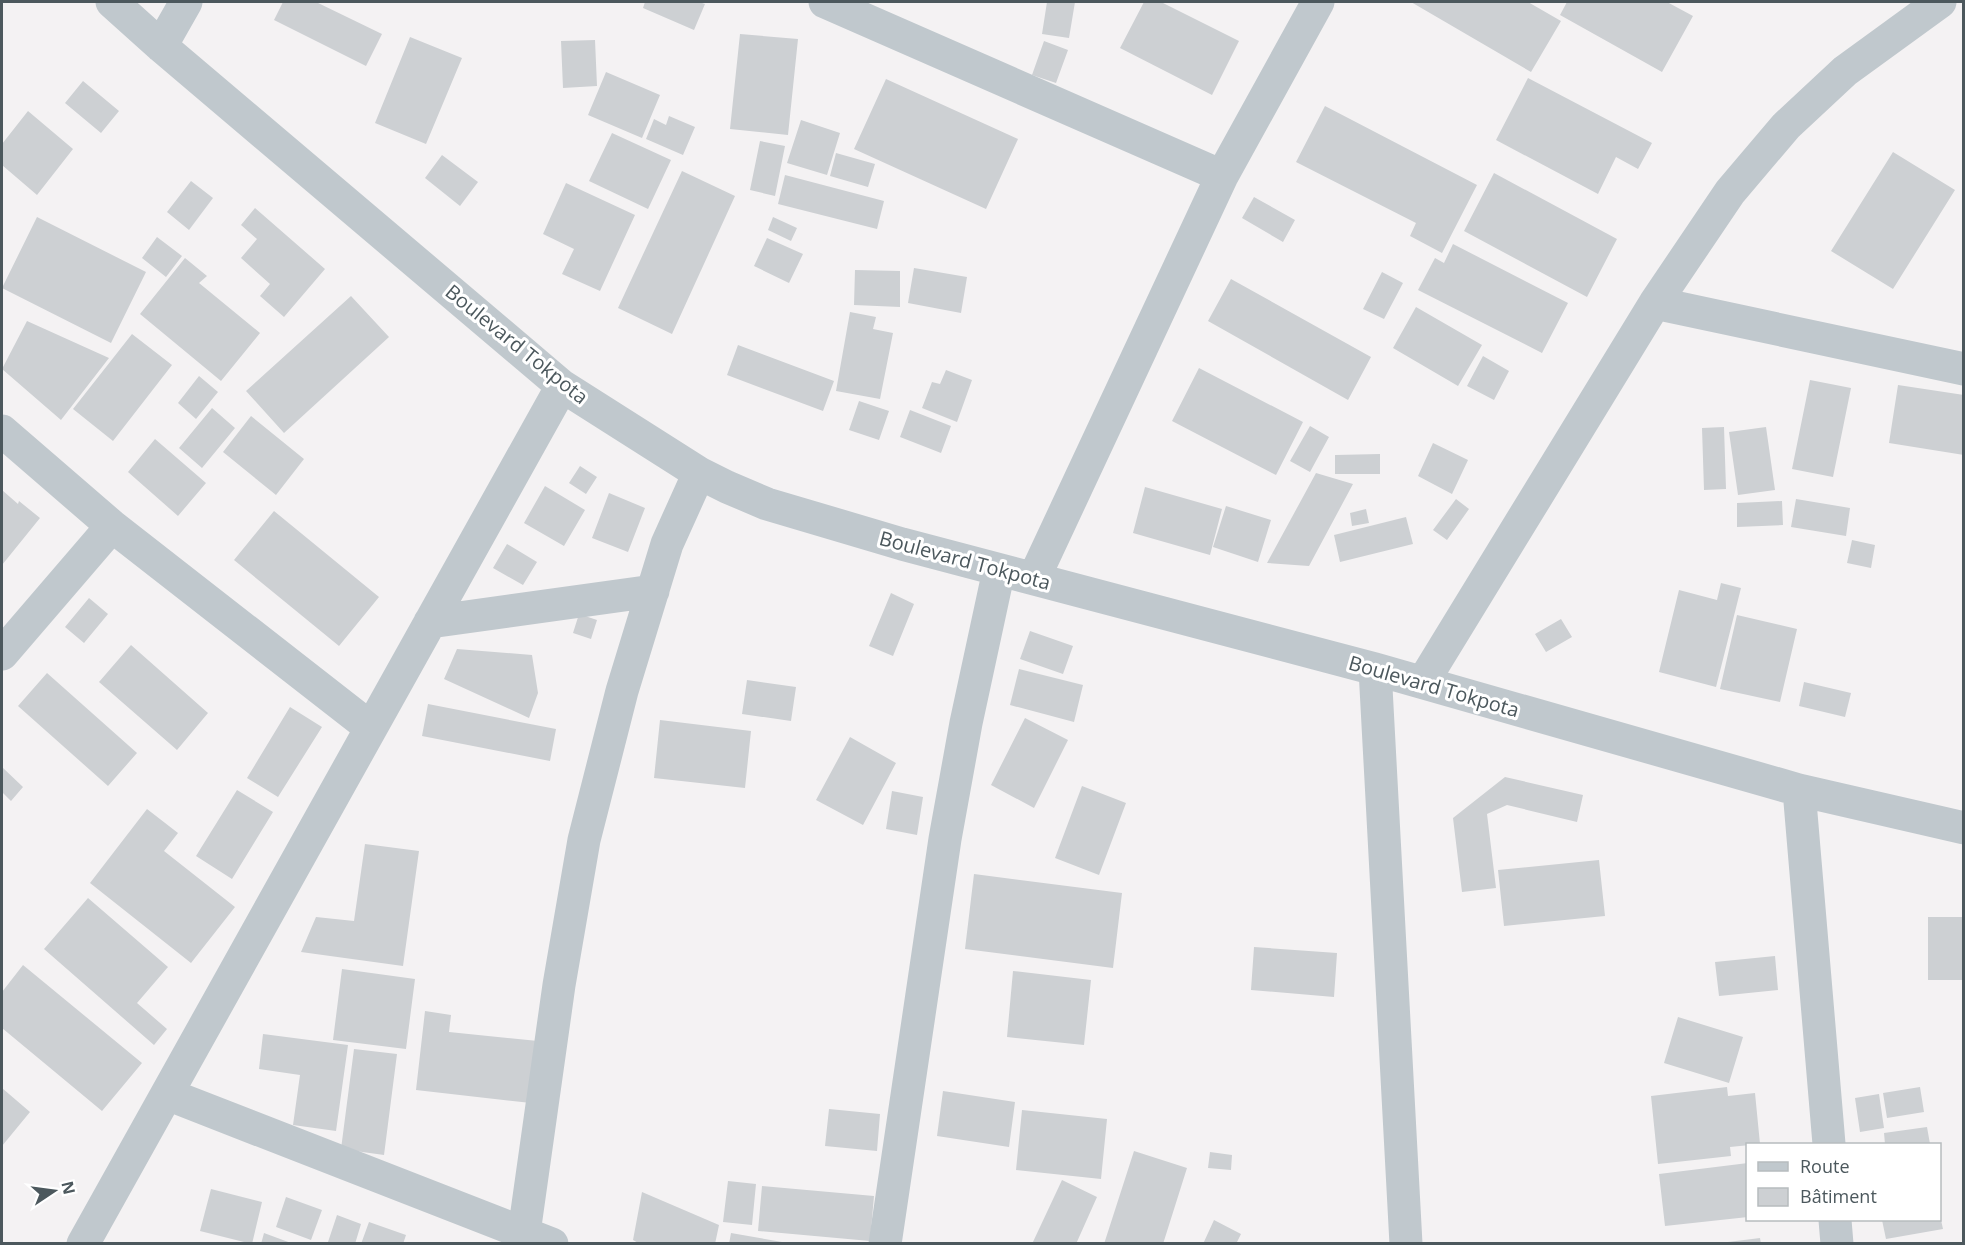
<svg xmlns="http://www.w3.org/2000/svg" width="1965" height="1245" viewBox="0 0 1965 1245" font-family="'Open Sans',sans-serif">
  <style>
    .building { fill: #cdd0d3 }
    .lines { fill: none; stroke-linecap: round; stroke-linejoin: round }
    .minor { stroke: #c0c8cd; stroke-width: 33 }
    .labels { text-anchor: middle; dominant-baseline: central; stroke-width: 6; stroke-linejoin: round; paint-order: stroke }
    .street-label { font-size: 20px; fill: #4c585d; stroke: #fff }
  </style>
  <rect width="100%" height="100%" fill="#f4f2f3"/>
  <!-- building -->
  <path class="building" d="M283 2H316L382 34 366 66 274 20Z
    M645 2H699L705 4 694 30 643 8Z
    M1047 2H1075L1069 38 1042 34Z
    M1144 2H1161L1239 41 1212 95 1120 48Z
    M1411 2H1528L1561 21 1531 72Z
    M1567 2H1667L1693 16 1662 72 1560 15Z
    M740 34 798 39 788 135 730 129Z
    M410 37 462 58 426 144 375 123Z
    M595 40 597 86 563 88 561 41Z
    M1044 41 1068 50 1056 83 1032 75Z
    M606 72 660 95 642 138 588 115Z
    M1528 78 1652 143 1638 169 1616 157 1598 194 1496 140Z
    M886 79 1018 139 986 209 854 149Z
    M83 81 119 111 101 133 65 103Z
    M1325 106 1477 185 1442 253 1410 236 1416 223 1296 162Z
    M28 111 73 149 37 195 2 165V144Z
    M669 116 695 127 683 155 646 139 654 119 666 125Z
    M801 120 840 133 827 175 787 163Z
    M612 133 671 160 648 209 589 181Z
    M760 141 785 146 775 196 750 190Z
    M1893 152 1955 190 1893 289 1831 251Z
    M836 153 875 164 868 187 830 176Z
    M442 155 478 182 460 206 425 178Z
    M682 171 735 196 672 334 618 308Z
    M1494 173 1617 239 1587 297 1464 231Z
    M785 175 884 201 877 229 778 204Z
    M191 181 213 198 189 230 167 212Z
    M566 183 635 215 600 291 562 274 574 249 543 234Z
    M1254 197 1295 220 1283 242 1242 218Z
    M255 208 325 269 284 317 260 296 270 284 241 258 257 239 241 225Z
    M37 217 146 272 111 343 2 288Z
    M773 217 797 228 791 241 768 230Z
    M157 237 182 256 166 277 142 258Z
    M767 238 803 254 789 283 754 266Z
    M1453 244 1568 303 1542 353 1418 290 1435 258 1444 263Z
    M185 258 207 276 199 283 260 333 221 381 140 314Z
    M914 268 967 277 961 313 908 303Z
    M855 270 900 271V307L854 305Z
    M1382 272 1403 283 1384 319 1363 309Z
    M1231 279 1371 357 1348 400 1208 321Z
    M351 296 389 337 284 433 246 391Z
    M1416 307 1482 345 1458 386 1393 348Z
    M850 312 876 317 873 329 893 333 880 399 836 391Z
    M27 321 109 358 61 420 2 369Z
    M132 334 172 365 113 441 73 409Z
    M738 345 834 381 823 411 727 375Z
    M1483 356 1509 371 1494 400 1467 386Z
    M1199 368 1303 422 1276 475 1172 421Z
    M946 370 972 380 957 422 922 408 932 382 940 384Z
    M199 376 218 392 196 419 178 403Z
    M1810 380 1851 388 1833 477 1792 469Z
    M1898 385 1964 395V455L1889 443Z
    M859 401 889 411 879 440 849 430Z
    M212 408 235 428 202 468 179 448Z
    M910 410 951 426 941 453 900 437Z
    M251 416 304 459 276 495 223 452Z
    M1310 426 1329 437 1310 472 1290 461Z
    M1724 427 1726 489 1704 490 1702 428Z
    M1766 427 1775 490 1738 495 1729 432Z
    M155 439 206 483 178 516 128 472Z
    M1433 443 1468 460 1452 494 1418 476Z
    M1380 454V474H1335V455Z
    M580 466 597 477 586 494 569 483Z
    M1316 473 1353 484 1309 566 1267 563Z
    M545 486 585 510 564 546 524 523Z
    M1145 487 1222 509 1210 555 1133 533Z
    M2 490 18 504 19 501 40 518 2 565Z
    M609 493 645 508 628 552 592 538Z
    M1456 499 1469 509 1447 540 1433 530Z
    M1796 499 1850 508 1846 536 1791 527Z
    M1782 501 1783 525 1737 527V503Z
    M1226 506 1271 520 1258 562 1213 547Z
    M1366 509 1369 523 1352 526 1350 513Z
    M274 511 379 597 339 646 234 560Z
    M1406 517 1413 544 1340 562 1334 535Z
    M1852 540 1875 545 1871 568 1847 563Z
    M507 544 537 562 523 585 493 568Z
    M1721 583 1741 588 1716 687 1659 672 1679 590 1717 600Z
    M891 593 914 604 893 656 869 646Z
    M89 598 108 614 84 643 65 627Z
    M579 614 597 620 591 639 573 633Z
    M1737 615 1797 629 1780 702 1720 689Z
    M1561 619 1572 637 1546 652 1535 634Z
    M1030 631 1073 646 1063 674 1020 659Z
    M131 645 208 713 177 750 99 682Z
    M457 649 532 655 538 693 529 718 444 679Z
    M1019 669 1083 685 1074 722 1010 705Z
    M47 673 137 753 108 786 18 706Z
    M747 680 796 687 791 721 742 714Z
    M1804 682 1851 693 1845 717 1799 706Z
    M428 704 556 729 550 761 422 736Z
    M290 707 322 727 278 797 247 778Z
    M1025 718 1068 740 1034 808 991 785Z
    M660 720 751 731 745 788 654 778Z
    M850 737 896 763 863 825 816 800Z
    M2 767 23 787 11 801 2 792Z
    M1505 777 1583 795 1577 822 1507 805 1487 814 1496 888 1462 892 1453 818Z
    M1082 786 1126 803 1099 875 1055 858Z
    M237 790 273 812 232 879 196 856Z
    M892 791 923 797 917 835 886 829Z
    M147 809 178 833 164 851 235 907 191 963 90 883Z
    M365 844 419 851 403 966 301 952 316 917 354 921Z
    M1599 860 1605 916 1504 926 1498 870Z
    M974 874 1122 893 1113 968 965 949Z
    M88 898 168 967 137 1003 167 1029 154 1045 44 949Z
    M1928 917H1964V980H1928Z
    M1254 947 1337 953 1334 997 1251 990Z
    M1775 956 1778 990 1719 996 1715 962Z
    M23 965 142 1063 102 1111 2 1028V992Z
    M342 969 415 979 406 1049 333 1040Z
    M1013 971 1091 980 1084 1045 1007 1037Z
    M425 1011 451 1015 449 1032 538 1041 531 1103 416 1090Z
    M1678 1017 1743 1037 1729 1083 1664 1063Z
    M263 1034 348 1045 336 1131 293 1125 300 1075 259 1069Z
    M354 1049 397 1054 384 1155 341 1149Z
    M1727 1087 1728 1096 1755 1093 1760 1144 1730 1147 1731 1156 1658 1164 1651 1096Z
    M1920 1087 1924 1112 1887 1118 1883 1093Z
    M2 1088 30 1112 2 1146Z
    M943 1091 1015 1102 1009 1147 937 1136Z
    M1879 1094 1884 1128 1860 1132 1855 1098Z
    M829 1109 880 1114 877 1151 825 1146Z
    M1022 1110 1107 1119 1101 1179 1016 1170Z
    M1927 1127 1930 1144H1885L1884 1133Z
    M1134 1151 1187 1168 1163 1244H1104Z
    M1210 1152 1232 1155 1231 1170 1208 1168Z
    M1748 1163V1217L1665 1226 1659 1174Z
    M1062 1180 1097 1197 1076 1244H1032Z
    M728 1181 756 1184 752 1225 723 1222Z
    M762 1186 874 1196 870 1241 758 1231Z
    M211 1189 262 1202 252 1244 200 1231Z
    M642 1192 719 1225 715 1244H640L633 1240Z
    M286 1197 322 1210 311 1240 276 1227Z
    M337 1215 361 1224 355 1244 328 1242Z
    M1214 1220 1241 1234 1236 1244H1203Z
    M1882 1220H1941L1943 1229 1886 1239Z
    M369 1222 406 1235 403 1244H361Z
    M264 1233 291 1243V1244H261Z
    M731 1233 782 1242V1244H729Z
    M1760 1238 1761 1244H1729L1728 1242Z"/>
  <g class="lines">
    <!-- minor -->
    <path class="minor" d="M112 2 161 46 562 386 699 473 727 487 767 504 902 544 1375 669 1799 790 1964 828
      M825 2 1222 176
      M161 46 186 2
      M1655 303 1964 369
      M2 431 112 526 371 728
      M1034 578 1222 176 1318 2
      M430 622 653 591
      M2 654 112 526
      M1375 669 1406 1244
      M1423 682 1655 303 1730 192 1786 126 1845 71 1940 2
      M1799 790 1829 1144
      M167 1094 552 1244
      M1835 1220 1837 1244
      M524 1233 559 985 584 840 622 691 667 544 699 473
      M83 1244 562 386
      M885 1244 945 839 966 723 999 570"/>
  </g>
  <g class="labels">
    <!-- street labels -->
    <g class="street-label">
      <text transform="translate(517 344) rotate(39)">Boulevard Tokpota</text>
      <text transform="translate(965 560) rotate(15)">Boulevard Tokpota</text>
      <text transform="translate(1434 686) rotate(16)">Boulevard Tokpota</text>
    </g>
  </g>
  <!-- border -->
  <rect width="1965" height="1245" fill="none" stroke="#4c585d" stroke-width="6"/>
  <!-- legend -->
  <rect x="1746" y="1143" width="195" height="78" fill="#ffffff" stroke="#b7bcbe" stroke-width="1.5"/>
  <rect x="1758" y="1162" width="30" height="9" fill="#c0c8cd" stroke="#b7bcbe" stroke-width="1.5"/>
  <text x="1800" y="1173" font-size="18" fill="#4c585d">Route</text>
  <rect x="1758" y="1188" width="30" height="18" fill="#cdd0d3" stroke="#b7bcbe" stroke-width="1.5"/>
  <text x="1800" y="1203" font-size="18" fill="#4c585d">Bâtiment</text>
  <!-- north arrow -->
  <g transform="translate(54 1191) rotate(77)" stroke="#ffffff" stroke-width="4.5" paint-order="stroke">
  <path d="M0-4.5L10 22L0 15L-10 22Z" fill="#4c585d"/>
  <text y="-9" font-size="16" font-weight="bold" text-anchor="middle" fill="#4c585d">N</text>
  </g>
</svg>
